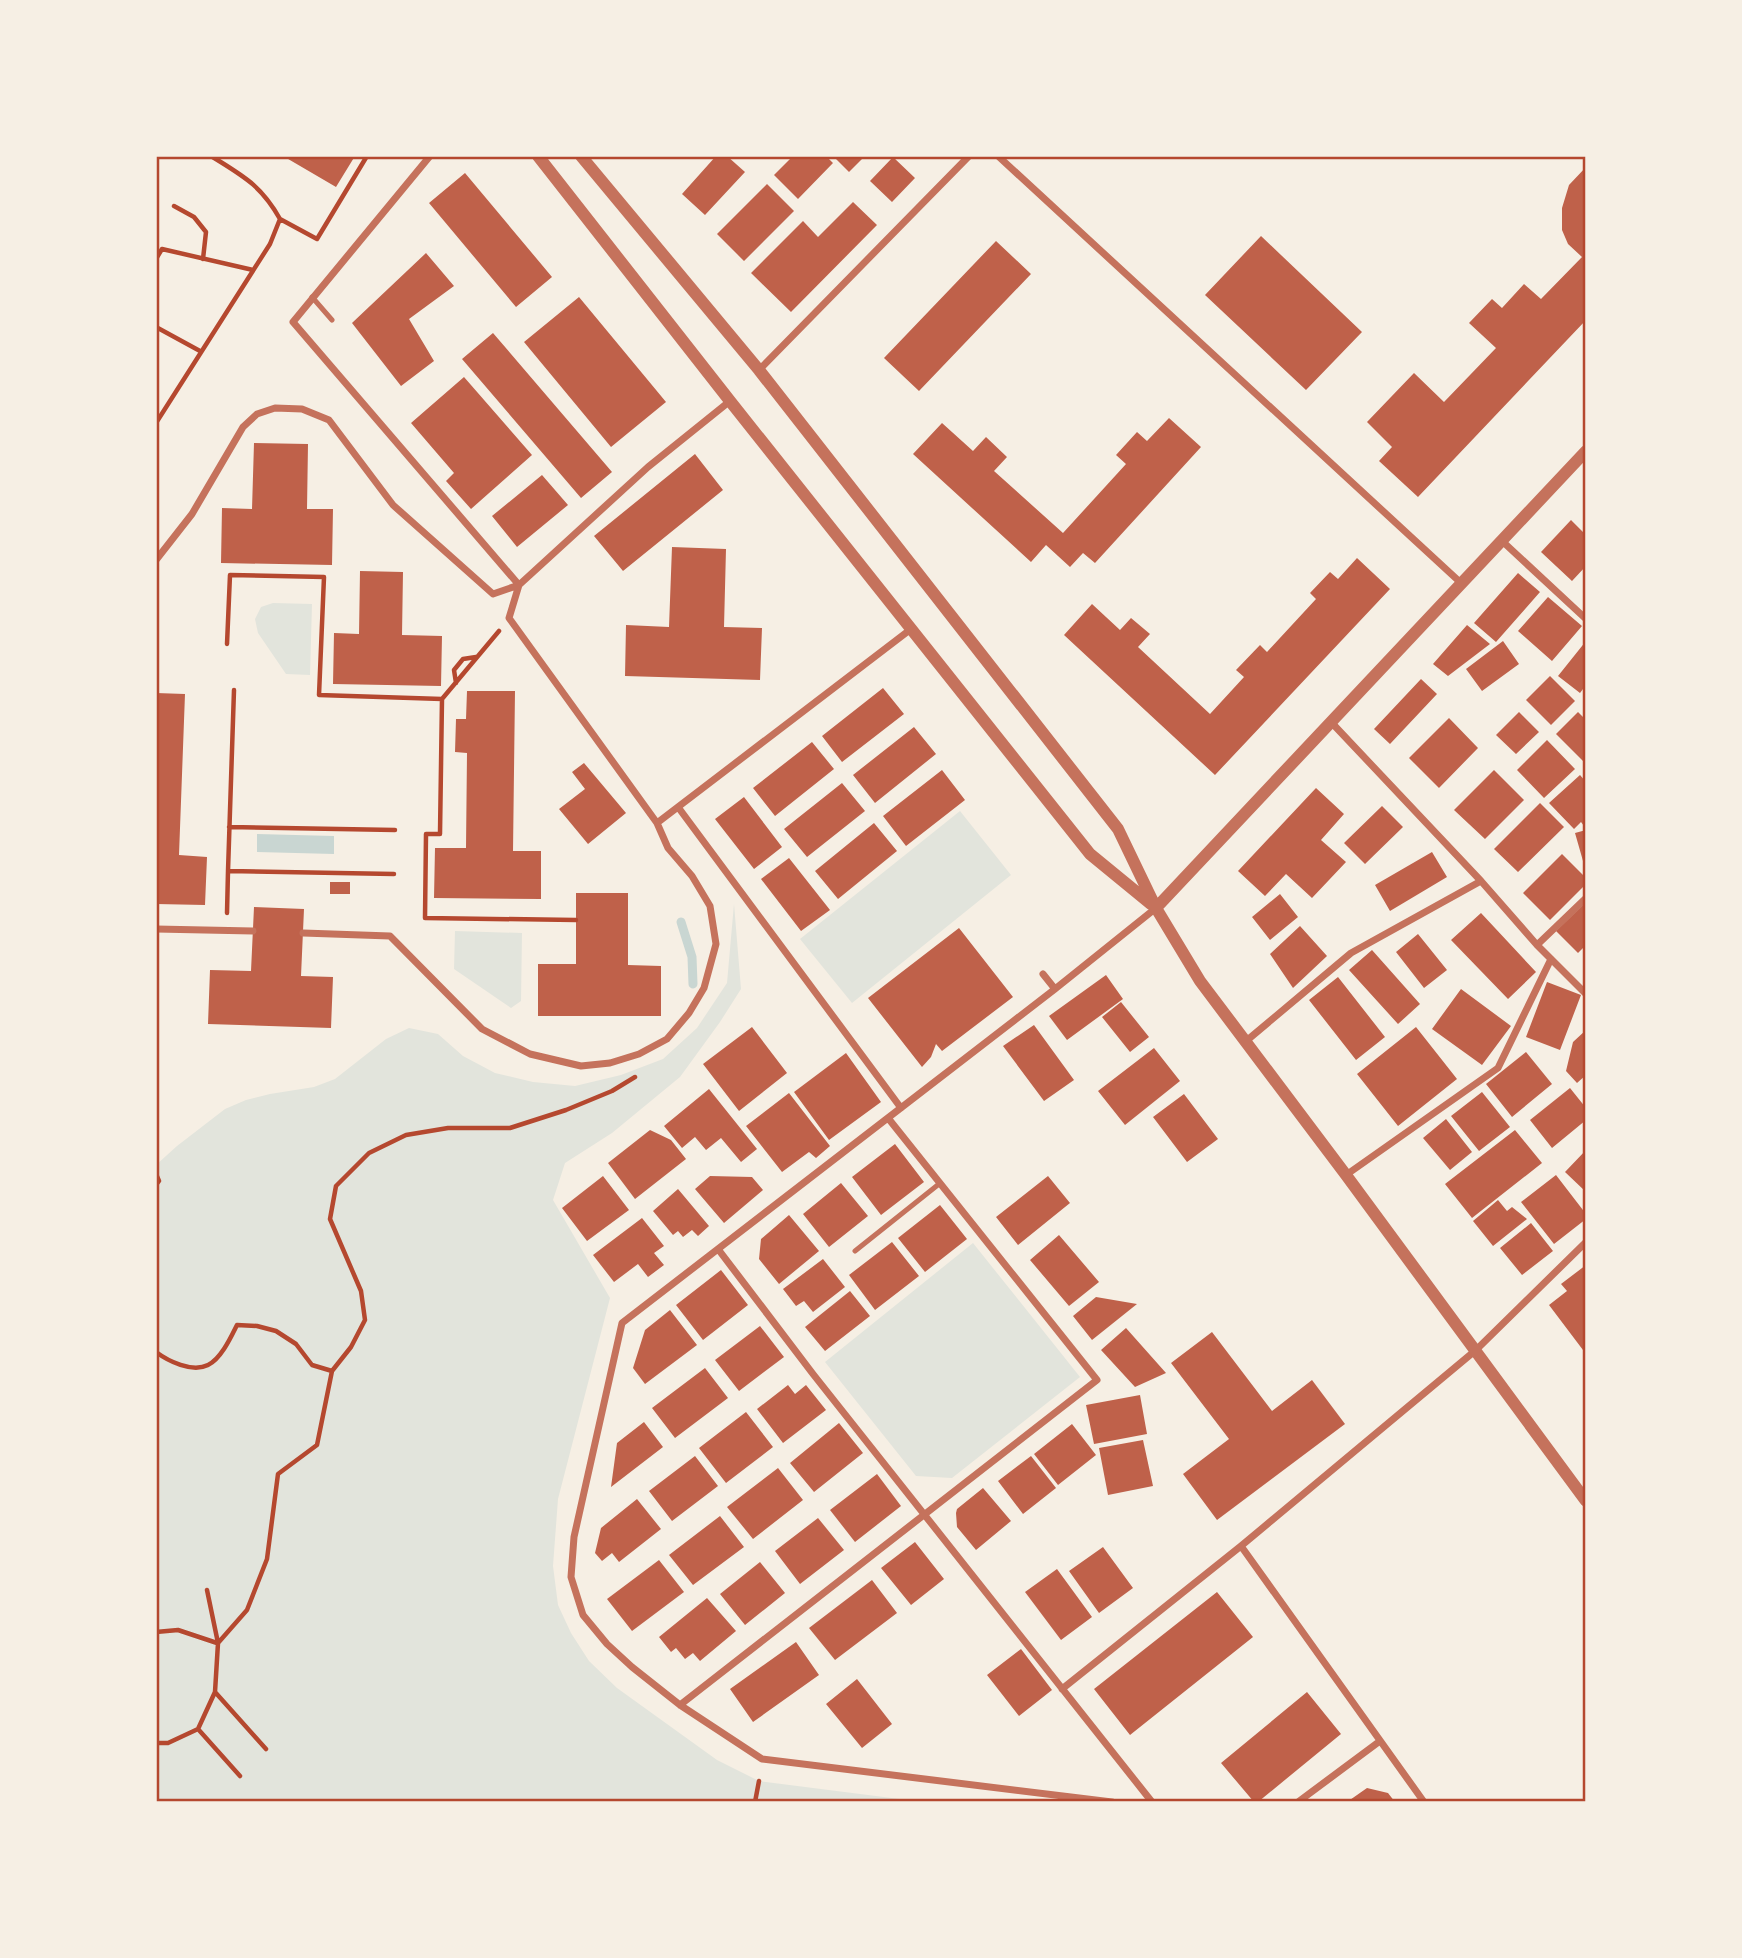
<svg xmlns="http://www.w3.org/2000/svg" width="1742" height="1958" viewBox="0 0 1742 1958" font-family="'Nunito Sans',sans-serif">
  <style>
    .green { fill: #e2e4dc }
    .water { fill: #c9d6d2 }
    .lines { fill: none; stroke-linecap: round; stroke-linejoin: round }
    .stream { stroke: #c9d6d2; stroke-width: 9 }
    .building { fill: #bf614a }
    .path { stroke: #b5482f; stroke-width: 4.5 }
    .service { stroke: #c5725c; stroke-width: 5 }
    .minor { stroke: #c5725c; stroke-width: 7 }
    .tertiary { stroke: #c5725c; stroke-width: 12 }
    .neatline { fill: none; stroke: #b5482f; stroke-width: 2.5 }
  </style>
  <rect width="100%" height="100%" fill="#f6efe4"/>
  <!-- green -->
  <path class="green" d="M273 603 312 604 310 675 286 674 258 633 255 619 261 607Z
    M960 811 1011 875 852 1003 800 939Z
    M734 904 741 989 720 1022 680 1077 612 1133 565 1163 553 1200 610 1298 558 1499 553 1566 558 1605 571 1633 589 1661 617 1688 717 1760 759 1781 923 1802H156V1165L177 1146 225 1109 246 1100 270 1094 314 1087 335 1079 386 1039 409 1028 438 1034 463 1056 495 1073 533 1082 575 1086 621 1075 663 1059 697 1028 727 983Z
    M455 931 522 933 521 1001 511 1008 454 969Z
    M973 1243 1080 1377 952 1478 916 1476 825 1362Z"/>
  <!-- water -->
  <path class="water" d="M257 834 334 836V854L257 852Z"/>
  <g class="lines">
    <!-- stream -->
    <path class="stream" d="M681 922 692 957 693 984"/>
  </g>
  <!-- building -->
  <path class="building" d="M283 156H355L336 187Z
    M716 156H727L745 172 705 215 682 194Z
    M793 156H826L833 163 798 199 774 175Z
    M833 156H865L849 172Z
    M893 157 915 178 892 202 870 181Z
    M1586 167V320L1418 497 1379 461 1392 447 1367 422 1414 373 1444 402 1496 348 1469 323 1492 299 1502 308 1524 284 1541 299 1582 257 1568 244 1562 230V208L1569 185Z
    M465 173 552 277 516 307 429 203Z
    M767 184 794 211 744 261 717 234Z
    M853 202 877 225 791 312 751 273 803 221 818 237Z
    M1261 236 1362 332 1306 390 1205 295Z
    M996 241 1031 274 919 391 884 358Z
    M426 253 454 286 409 319 434 361 401 386 352 323Z
    M579 297 666 402 611 447 524 342Z
    M493 333 612 472 581 498 462 359Z
    M464 377 532 455 471 509 446 481 454 473 411 423Z
    M1169 418 1201 447 1095 563 1083 553 1070 567 1046 545 1031 562 913 454 942 423 973 451 986 437 1007 457 994 471 1063 533 1126 464 1116 455 1137 432 1147 441Z
    M254 443 308 444 307 509H333L332 565 221 563 222 508 252 509Z
    M695 454 723 490 623 571 594 536Z
    M542 475 568 505 517 547 492 516Z
    M1571 520 1586 535V566L1572 581 1541 552Z
    M672 547 726 549 724 627 762 628 760 680 625 676 626 625 669 627Z
    M1357 558 1390 589 1215 775 1064 635 1092 604 1120 630 1131 618 1150 634 1138 647 1210 714 1244 677 1236 670 1260 645 1267 652 1316 599 1310 593 1330 572 1338 579Z
    M360 571 403 572 402 635 442 636 441 686 333 684 334 633 359 634Z
    M1518 573 1540 592 1496 642 1474 623Z
    M1548 597 1582 626 1552 661 1518 631Z
    M1467 625 1490 644 1448 676 1433 664Z
    M1503 641 1519 664 1482 691 1466 669Z
    M1586 641V685L1580 693 1558 676Z
    M1550 676 1575 701 1551 725 1526 700Z
    M1421 679 1437 694 1390 744 1374 729Z
    M883 688 904 714 842 762 822 736Z
    M467 691H515L513 851H541V899L434 898 435 848H466L467 753 455 752 456 719H466Z
    M156 693 185 694 179 855 207 857 205 905 156 904Z
    M1519 712 1539 732 1516 754 1496 735Z
    M1578 712 1586 720V760L1584 762 1556 734Z
    M1449 718 1478 748 1439 788 1409 758Z
    M914 727 936 754 875 803 853 775Z
    M1547 740 1575 769 1544 798 1517 770Z
    M812 742 834 769 775 816 753 788Z
    M584 763 626 813 588 844 559 809 585 789 572 772Z
    M942 770 965 800 906 846 883 816Z
    M1494 770 1524 800 1485 839 1454 810Z
    M1580 775 1586 782V823L1584 826 1581 822 1574 829 1549 803Z
    M842 783 865 811 807 857 784 829Z
    M1316 788 1344 814 1321 840 1346 862 1312 898 1286 874 1265 896 1238 871Z
    M744 797 782 847 754 869 715 819Z
    M1540 803 1564 827 1518 872 1494 849Z
    M1382 806 1403 827 1365 864 1344 843Z
    M874 823 897 851 838 899 815 871Z
    M1586 830V860L1583 861 1575 833Z
    M1432 852 1447 877 1390 911 1375 885Z
    M1562 854 1586 878V884L1550 920 1523 893Z
    M789 858 830 910 801 931 761 879Z
    M330 882H350V894H330Z
    M576 893H628V965L661 966V1016H538V964H576Z
    M1280 894 1298 917 1270 940 1252 917Z
    M1586 902V945L1578 953 1556 931Z
    M254 907 304 909 301 976 333 977 331 1028 208 1024 210 970 251 971Z
    M1481 913 1536 972 1508 999 1451 940Z
    M1300 926 1327 956 1293 988 1270 954Z
    M959 928 1013 997 942 1051 936 1044 931 1057 922 1067 868 998Z
    M1418 934 1447 970 1424 988 1396 952Z
    M1372 950 1420 1004 1398 1024 1349 970Z
    M1106 975 1123 999 1067 1040 1049 1016Z
    M1338 977 1385 1037 1356 1060 1309 1000Z
    M1547 982 1581 995 1560 1050 1526 1037Z
    M1461 989 1511 1026 1482 1065 1432 1029Z
    M1121 1002 1149 1037 1130 1052 1102 1017Z
    M1034 1025 1074 1080 1044 1101 1003 1046Z
    M752 1027 787 1073 739 1111 703 1064Z
    M1416 1027 1457 1079 1398 1126 1357 1074Z
    M1586 1030V1075L1577 1083 1566 1071 1573 1042Z
    M1154 1048 1180 1081 1125 1125 1098 1091Z
    M1526 1052 1552 1084 1512 1117 1486 1084Z
    M846 1053 881 1102 829 1140 794 1092Z
    M1570 1088 1586 1108V1120L1552 1148 1530 1120Z
    M709 1089 757 1149 741 1162 721 1138 706 1150 695 1137 682 1148 664 1126Z
    M1482 1092 1510 1127 1479 1151 1451 1116Z
    M789 1093 830 1146 816 1158 809 1152 782 1172 746 1126Z
    M1184 1094 1218 1139 1187 1162 1153 1117Z
    M1446 1119 1472 1152 1450 1170 1423 1138Z
    M650 1130 671 1140 686 1159 635 1199 608 1163Z
    M1515 1130 1542 1163 1472 1218 1445 1184Z
    M895 1144 924 1182 881 1215 852 1177Z
    M1586 1150V1192L1565 1172Z
    M1556 1175 1586 1214V1219L1554 1244 1521 1202Z
    M603 1176 629 1210 587 1241 562 1208Z
    M710 1176 752 1177 763 1190 724 1223 695 1189Z
    M1048 1176 1070 1203 1018 1245 996 1217Z
    M841 1183 868 1216 829 1247 803 1214Z
    M678 1189 709 1226 698 1236 692 1230 683 1237 678 1231 673 1235 653 1211Z
    M1498 1200 1507 1211 1512 1207 1527 1219 1493 1246 1473 1221Z
    M940 1205 967 1239 925 1272 898 1238Z
    M789 1215 819 1251 779 1284 759 1259 761 1239Z
    M642 1218 664 1246 654 1253 664 1265 648 1277 638 1264 614 1282 593 1255Z
    M1531 1223 1553 1251 1522 1275 1500 1248Z
    M1059 1235 1099 1282 1069 1306 1030 1260Z
    M892 1242 919 1276 875 1310 849 1275Z
    M823 1259 845 1287 813 1312 804 1301 796 1306 783 1289Z
    M1586 1265V1354L1549 1305 1567 1291 1561 1284Z
    M721 1270 748 1305 703 1340 676 1305Z
    M850 1291 870 1316 825 1351 805 1327Z
    M1096 1297 1137 1304 1092 1340 1073 1316Z
    M670 1310 697 1345 645 1384 633 1368 645 1330Z
    M760 1326 784 1357 739 1391 715 1360Z
    M1126 1328 1166 1373 1135 1387 1101 1350Z
    M1212 1332 1272 1411 1312 1380 1345 1424 1217 1520 1183 1474 1229 1439 1171 1363Z
    M705 1368 728 1398 675 1438 652 1408Z
    M788 1385 795 1394 806 1385 826 1410 783 1443 757 1409Z
    M1140 1395 1147 1434 1094 1444 1086 1405Z
    M746 1412 773 1447 726 1483 699 1448Z
    M644 1422 663 1447 611 1487 617 1443Z
    M839 1423 863 1453 814 1492 790 1463Z
    M1072 1424 1096 1455 1058 1485 1034 1454Z
    M1143 1440 1153 1486 1108 1495 1099 1448Z
    M695 1456 718 1486 672 1521 649 1491Z
    M1031 1456 1056 1488 1023 1514 998 1481Z
    M778 1468 803 1500 753 1539 727 1507Z
    M877 1474 901 1506 855 1542 830 1510Z
    M983 1488 1011 1521 976 1550 957 1527 956 1513 957 1509Z
    M637 1499 661 1529 619 1562 612 1553 602 1561 595 1553 601 1528Z
    M720 1516 744 1547 693 1585 669 1555Z
    M818 1518 844 1550 800 1584 775 1551Z
    M915 1542 944 1579 911 1605 881 1568Z
    M1103 1547 1133 1588 1099 1613 1069 1571Z
    M659 1560 684 1592 632 1631 607 1599Z
    M760 1562 785 1593 745 1625 720 1594Z
    M1057 1569 1092 1617 1061 1640 1025 1592Z
    M872 1580 897 1613 835 1660 809 1628Z
    M1217 1592 1253 1637 1130 1735 1094 1689Z
    M707 1598 736 1631 700 1661 693 1653 685 1659 676 1648 671 1652 659 1637Z
    M796 1642 819 1675 753 1722 730 1689Z
    M1021 1649 1052 1690 1019 1716 987 1675Z
    M857 1679 892 1724 862 1748 826 1704Z
    M1307 1692 1341 1734 1258 1802H1254L1221 1763Z
    M1367 1788 1388 1793 1395 1802H1347Z"/>
  <g class="lines">
    <!-- path -->
    <path class="path" d="M174 206 194 217 206 232 203 259
      M280 219 317 239 367 156
      M156 259 162 249 253 270
      M156 327 200 351
      M156 423 270 244 280 219C261 185 243 176 211 156
      M227 644 230 575 324 577 319 695 442 699 499 631
      M456 683 454 670 463 659 476 657
      M442 699 440 834H426L425 918 576 920
      M229 827 395 830
      M228 871 234 690
      M227 913 228 871 394 874
      M156 1174 159 1181 156 1185
      M156 1352C168 1361 192 1373 208 1365 221 1359 231 1337 237 1325L257 1326 276 1331 296 1344 312 1365 332 1371
      M156 1632 178 1630 217 1643
      M218 1643 247 1610 267 1559 278 1474 317 1445 332 1371 351 1347 365 1320 361 1291 330 1219 336 1186 369 1153 406 1135 448 1128H510L566 1110 612 1091 635 1077
      M215 1692 266 1749
      M198 1729 240 1776
      M156 1743H168L198 1729 215 1692 218 1643 207 1590
      M755 1802 759 1781"/>
    <!-- service -->
    <path class="service" d="M312 297 332 320
      M855 1251 939 1184"/>
    <!-- minor -->
    <path class="minor" d="M998 156 1461 583
      M759 370 969 156
      M1501 540 1586 619
      M156 560 192 514 243 427 257 414 275 408 302 409 329 420 393 505 493 594 519 585 648 467 730 401
      M1331 722 1481 881 1537 945 1586 994
      M678 807 901 1108
      M657 823 911 629
      M156 929 253 931
      M303 933 390 936 482 1029 530 1054 581 1066 610 1063 639 1054 667 1039 689 1013 704 988 716 944 710 906 692 876 668 848 657 823 509 618 519 585 293 322 430 156
      M1537 945 1586 898
      M1043 974 1055 989
      M1245 1042 1351 953 1481 881
      M1346 1175 1498 1068 1551 959
      M718 1249 813 1374 1152 1802
      M1241 1546 1424 1802
      M1062 1689 1241 1546 1476 1350 1586 1242
      M680 1705 1097 1380 888 1118
      M1112 1802 762 1759 680 1705 632 1667 607 1644 583 1615 571 1577 574 1537 622 1323 1055 989 1156 908
      M1298 1802 1380 1741"/>
    <!-- tertiary -->
    <path class="tertiary" d="M538 156 730 401 1090 854 1151 904
      M581 156 759 370 1118 829 1156 908 1200 981 1346 1175 1586 1501
      M1156 908 1586 451"/>
  </g>
  <!-- border -->
  <rect width="1742" height="1958" fill="none" stroke="#f6efe4" stroke-width="315"/>
  <rect x="158" y="158" width="1426" height="1642" class="neatline"/>
</svg>
